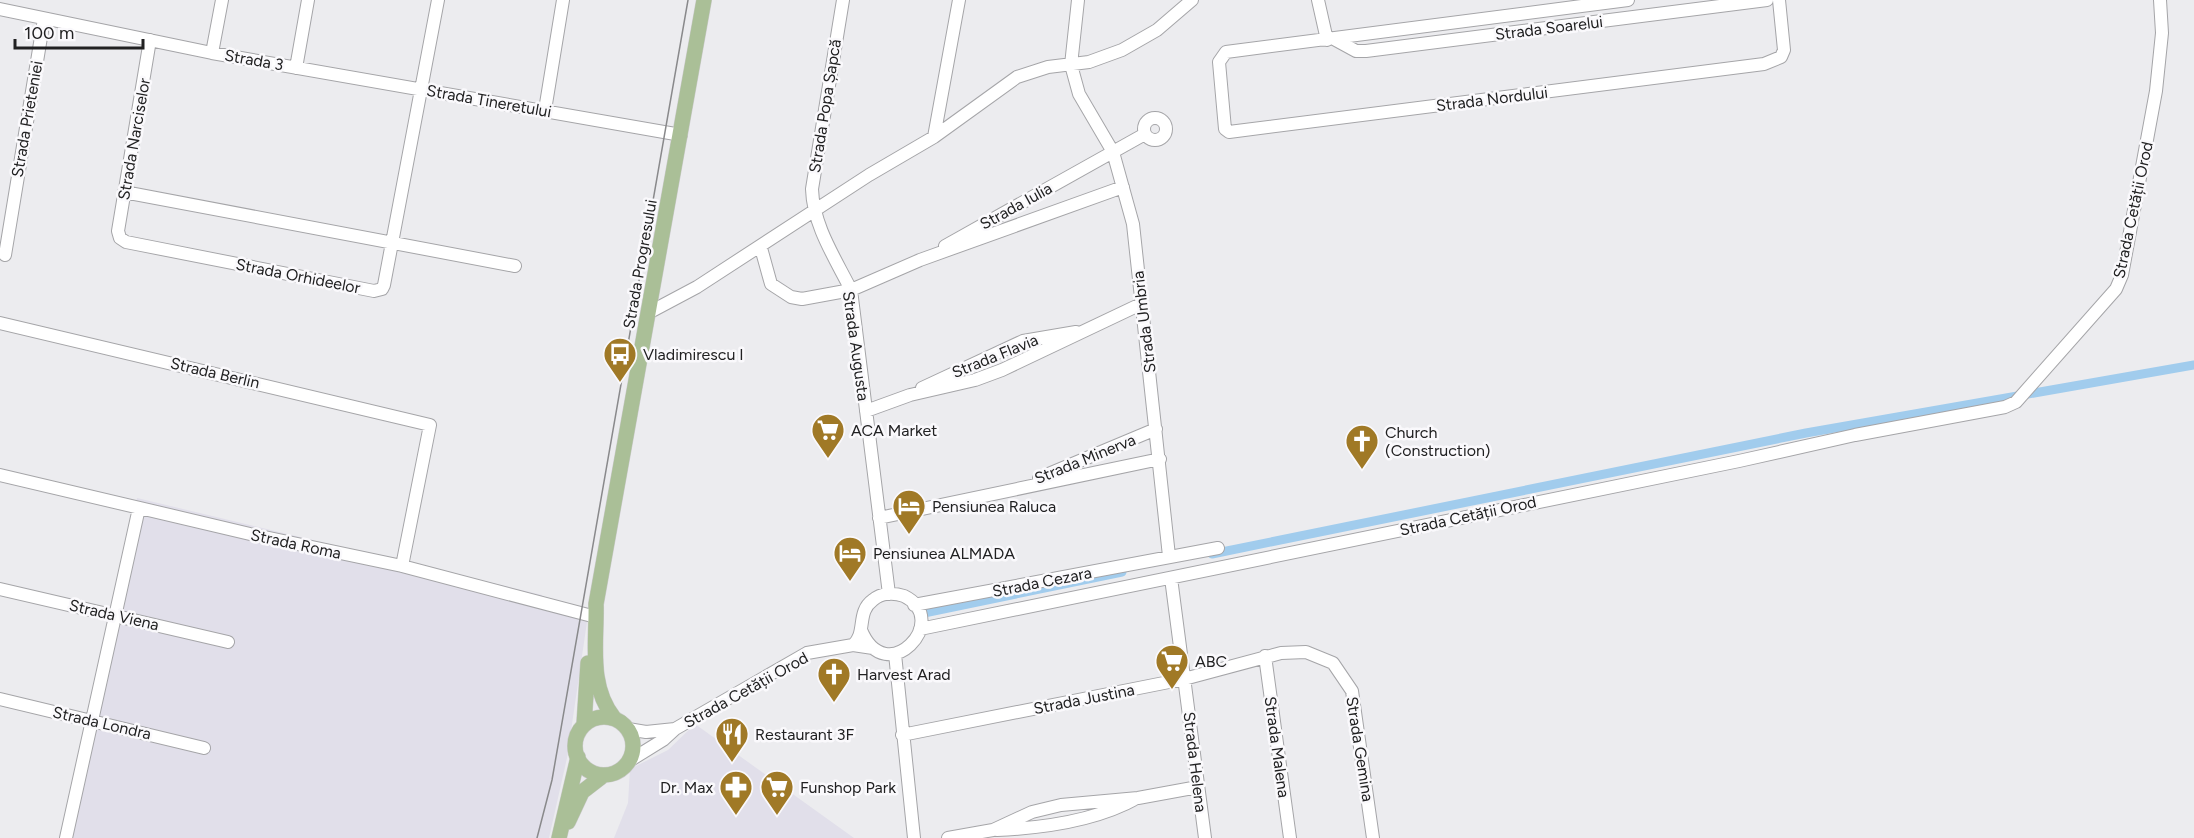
<svg xmlns="http://www.w3.org/2000/svg" width="2194" height="838" viewBox="0 0 2194 838" font-family="Figtree,sans-serif">
  <style>
    .built { fill: #e1dfea }
    .lines { fill: none; stroke-linecap: round; stroke-linejoin: round }
    .canal { stroke: #a1cced; stroke-width: 9 }
    .minor-casing { stroke: #a5a5a8; stroke-width: 14 }
    .major-casing { stroke: #cacaca; stroke-width: 16 }
    .minor { stroke: #fff; stroke-width: 12 }
    .major { stroke: #aabf97; stroke-width: 15 }
    .tram { stroke: #89898b; stroke-width: 1.5 }
    .labels { text-anchor: middle; dominant-baseline: central; stroke-width: 5; stroke-linejoin: round; paint-order: stroke }
    .street-label { font-size: 16px; fill: #212122; stroke: #faf9fc }
    .poi-label { font-size: 16px; fill: #212122; stroke: #faf9fc; text-anchor: start }
  </style>
  <rect width="100%" height="100%" fill="#ececef"/>
  <!-- built -->
  <path class="built" d="M137 498 542 595 539 607 587 622 567 758 549 838H60Z
    M695 724 854 838H614L628 803 630 769 668 750Z"/>
  <g class="lines">
    <!-- canal -->
    <path class="canal" d="M1212 554 1806 433 2194 365
      M924 613 1122 572"/>
    <defs>
      <path id="minor" d="M843 0 812 189C813 225 835 258 851 290L889 594
        M1078 0 1071 65 1079 94 1113 152 1133 224 1169 556
        M1318 0 1327 40
        M1628 0 1226 52 1219 62 1225 129 1229 132 1764 64 1781 57 1784 50 1779 0
        M0 9 212 53 681 135
        M1334 39 1356 51H1366L1767 0
        M150 40 118 231 120 238 126 242 374 291 382 289 384 285 438 0
        M212 53 222 0
        M296 68 308 0
        M545 110 563 0
        M1144 129a11 11 0 1 1 22 0a11 11 0 1 1-22 0Z
        M934 137 959 0
        M124 192 515 266
        M945 246 1145 134
        M761 248 771 284 791 297 802 299 851 290 920 260 1123 187
        M5 255 44 19
        M650 312 697 287 869 175 934 137 1017 77 1048 67 1089 62 1122 50 1157 30 1192 0
        M0 323 430 425 402 566
        M922 388 1023 341 1076 332
        M866 411 910 395 975 380 1002 370 1141 304
        M0 475 250 534 402 566 592 616
        M1039 478 1156 429
        M879 518 1160 459
        M1171 578 1205 838
        M0 589 228 642
        M914 605 1218 548
        M920 629 1739 461 1855 435 2005 407 2016 402 2116 289 2122 275 2156 91 2162 33 2160 0
        M853 645C867 633 856 612 873 600 881 593 893 592 904 596 953 620 886 691 861 630
        M895 654 914 838
        M1265 656 1290 838
        M0 699 204 748
        M628 729 646 732 675 729
        M902 735 1184 679 1281 653 1306 652 1333 663 1352 691 1373 838
        M629 761 663 740 675 729 807 653 853 645 873 648
        M997 830C1043 828 1096 821 1137 798
        M66 838 139 508
        M948 838 993 830 1032 812 1061 805 1138 798 1198 787"/>
      <path id="major" d="M575 746a29 29 0 1 1 58 0a29 29 0 1 1-58 0Z
        M614 718C588 685 597 643 596 604L704 0
        M584 724 588 663
        M568 822 582 792 604 775
        M559 838 578 757"/>
    </defs>
    <!-- minor casing -->
    <use href="#minor" class="minor-casing"/>
    <!-- major casing -->
    <use href="#major" class="major-casing"/>
    <!-- minor -->
    <use href="#minor" class="minor"/>
    <!-- major -->
    <use href="#major" class="major"/>
    <!-- tram -->
    <path class="tram" d="M537 838 552 780 688 0"/>
  </g>
  <!-- icons -->
  <defs>
    <symbol id="bus-pin" viewBox="-11 -11 22 30"><path d="M0 17L-7.5 6A9.5 9.5 0 1 1 7.5 6Z" fill="#a07926" stroke="#faf9fc"/><path d="M-5-6H5V4H4V6H2V4H-2V6H-4V4H-5ZM-3.5-4V0h7V-4ZM-3.5 1.2v1.5H-2V1.2ZM2 1.2v1.5H3.5V1.2Z" fill="#fff"/></symbol>
    <symbol id="supermarket-pin" viewBox="-11 -11 22 30"><path d="M0 17L-7.5 6A9.5 9.5 0 1 1 7.5 6Z" fill="#a07926" stroke="#faf9fc"/><path d="M-6-5.5h2.5l.6 2H6L4.5 2H-2.5L-4.4-4H-6ZM-1.5 3.2a1.3 1.3 0 1 0 .1 0ZM3 3.2a1.3 1.3 0 1 0 .1 0Z" fill="#fff"/></symbol>
    <symbol id="church-pin" viewBox="-11 -11 22 30"><path d="M0 17L-7.5 6A9.5 9.5 0 1 1 7.5 6Z" fill="#a07926" stroke="#faf9fc"/><path d="M-1.2-6h2.4v3.5h3.3v2.4h-3.3V6h-2.4V-.1h-3.3v-2.4h3.3Z" fill="#fff"/></symbol>
    <symbol id="hotel-pin" viewBox="-11 -11 22 30"><path d="M0 17L-7.5 6A9.5 9.5 0 1 1 7.5 6Z" fill="#a07926" stroke="#faf9fc"/><path d="M-6-4.5h1.5V1H6V5H4.5V3h-9V5H-6ZM-4 0a1.8 1.8 0 1 1 3.6 0ZM.5 0V-2.5h3Q6-2.5 6 0Z" fill="#fff"/></symbol>
    <symbol id="restaurant-pin" viewBox="-11 -11 22 30"><path d="M0 17L-7.5 6A9.5 9.5 0 1 1 7.5 6Z" fill="#a07926" stroke="#faf9fc"/><path d="M-5-6h1v4h1v-4h1v4h1v-4h1v5L-1.5 .5V6h-2V.5L-5-1ZM5-6V6H3V1.5H1.5Q1.5-4 5-6Z" fill="#fff"/></symbol>
    <symbol id="pharmacy-pin" viewBox="-11 -11 22 30"><path d="M0 17L-7.5 6A9.5 9.5 0 1 1 7.5 6Z" fill="#a07926" stroke="#faf9fc"/><path d="M-2-6h4v4h4v4h-4v4h-4v-4h-4v-4h4Z" fill="#fff"/></symbol>
  </defs>
  <g fill-rule="evenodd">
    <use href="#bus-pin" x="601" y="335" width="38" height="52"/>
    <use href="#supermarket-pin" x="809" y="411" width="38" height="52"/>
    <use href="#church-pin" x="1343" y="422" width="38" height="52"/>
    <use href="#hotel-pin" x="890" y="487" width="38" height="52"/>
    <use href="#hotel-pin" x="831" y="534" width="38" height="52"/>
    <use href="#supermarket-pin" x="1153" y="642" width="38" height="52"/>
    <use href="#church-pin" x="815" y="655" width="38" height="52"/>
    <use href="#restaurant-pin" x="713" y="715" width="38" height="52"/>
    <use href="#pharmacy-pin" x="717" y="768" width="38" height="52"/>
    <use href="#supermarket-pin" x="758" y="768" width="38" height="52"/>
  </g>
  <g class="labels">
    <!-- street labels -->
    <g class="street-label">
      <text transform="translate(1549 28) rotate(-7)">Strada Soarelui</text>
      <text transform="translate(254 60) rotate(10)">Strada 3</text>
      <text transform="translate(1492 99) rotate(-7)">Strada Nordului</text>
      <text transform="translate(489 101) rotate(10)">Strada Tineretului</text>
      <text transform="translate(825 106) rotate(-81)">Strada Popa Șapcă</text>
      <text transform="translate(27 119) rotate(-80)">Strada Prieteniei</text>
      <text transform="translate(134 139) rotate(-80)">Strada Narciselor</text>
      <text transform="translate(1016 206) rotate(-29)">Strada Iulia</text>
      <text transform="translate(2133 210) rotate(-78)">Strada Cetății Orod</text>
      <text transform="translate(640 264) rotate(-80)">Strada Progresului</text>
      <text transform="translate(298 276) rotate(11)">Strada Orhideelor</text>
      <text transform="translate(1144 322) rotate(-97)">Strada Umbria</text>
      <text transform="translate(856 346) rotate(82)">Strada Augusta</text>
      <text transform="translate(995 356) rotate(-22)">Strada Flavia</text>
      <text transform="translate(215 373) rotate(13)">Strada Berlin</text>
      <text transform="translate(1085 459) rotate(-22)">Strada Minerva</text>
      <text transform="translate(1468 516) rotate(-12)">Strada Cetății Orod</text>
      <text transform="translate(296 544) rotate(12)">Strada Roma</text>
      <text transform="translate(1042 582) rotate(-11)">Strada Cezara</text>
      <text transform="translate(114 615) rotate(13)">Strada Viena</text>
      <text transform="translate(746 690) rotate(-29)">Strada Cetății Orod</text>
      <text transform="translate(1084 699) rotate(-11)">Strada Justina</text>
      <text transform="translate(102 723) rotate(13)">Strada Londra</text>
      <text transform="translate(1277 747) rotate(82)">Strada Malena</text>
      <text transform="translate(1360 749) rotate(81)">Strada Gemina</text>
      <text transform="translate(1195 762) rotate(83)">Strada Helena</text>
    </g>
    <!-- poi labels -->
    <g class="poi-label">
      <text x="643" y="354">Vladimirescu I</text>
      <text x="851" y="430">ACA Market</text>
      <text x="1385" y="432">Church<tspan x="1385" dy="18">(Construction)</tspan></text>
      <text x="932" y="506">Pensiunea Raluca</text>
      <text x="873" y="553">Pensiunea ALMADA</text>
      <text x="1195" y="661">ABC</text>
      <text x="857" y="674">Harvest Arad</text>
      <text x="755" y="734">Restaurant 3F</text>
      <text x="713" y="787" text-anchor="end">Dr. Max</text>
      <text x="800" y="787">Funshop Park</text>
    </g>
  </g>
  <!-- scale -->
  <path d="M15 39v9h128v-9" fill="none" stroke="#212122" stroke-width="3"/>
  <text x="24" y="39" font-size="18" fill="#212122" stroke="#faf9fc" stroke-width="4.5" paint-order="stroke">100 m</text>
</svg>
